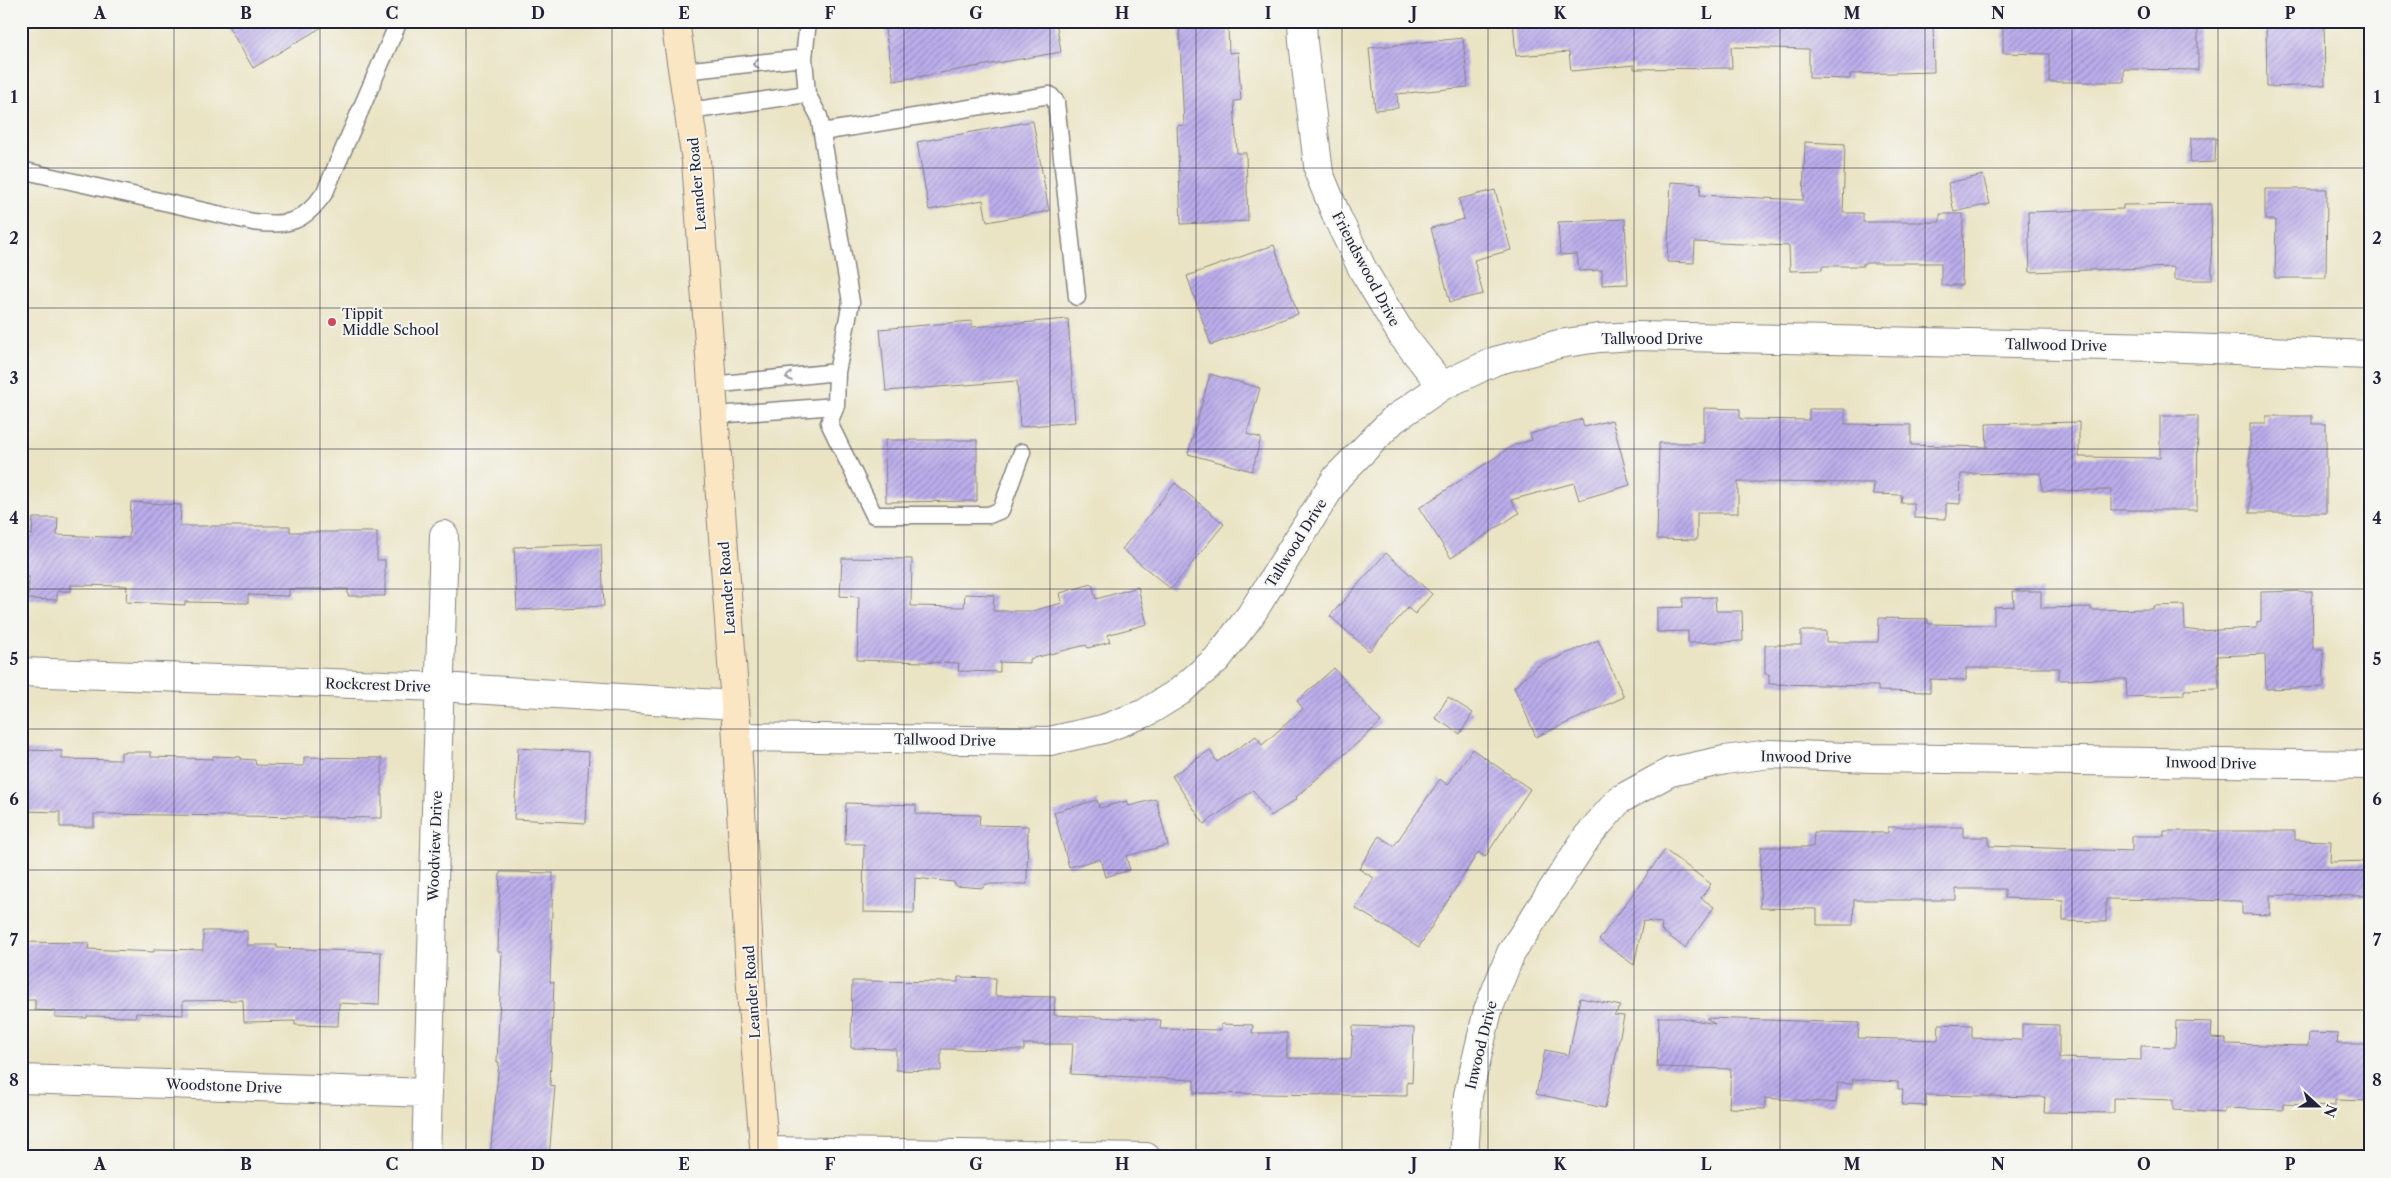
<svg xmlns="http://www.w3.org/2000/svg" width="2391" height="1178" viewBox="0 0 2391 1178" font-family="'Libre Caslon Text',serif">
  <style>
    .building { fill: url(#building-hatch) }
    .lines { fill: none; stroke-linecap: round; stroke-linejoin: round }
    .lane-casing { stroke: #868380; stroke-width: 19 }
    .street-casing { stroke: #868380; stroke-width: 30 }
    .secondary-casing { stroke: #868380; stroke-width: 30 }
    .lane { stroke: #fff; stroke-width: 16 }
    .street { stroke: #fff; stroke-width: 28 }
    .secondary { stroke: #fbe6c4; stroke-width: 28 }
    .oneway { stroke: #9c9ca7 }
    .grid { fill: none; stroke: #22223b; stroke-width: 1; stroke-opacity: 0.55 }
    .poi-dot { fill: #d1495b; stroke: #f6f6f2; stroke-width: 2 }
    .labels { text-anchor: middle; dominant-baseline: central; stroke-width: 4; stroke-linejoin: round; paint-order: stroke }
    .street-label { font-size: 14px; fill: #22223b; stroke: #f6f6f2 }
    .poi-label { font-size: 14px; fill: #22223b; stroke: #f6f6f2; text-anchor: start }
    .neatline { fill: none; stroke: #22223b; stroke-width: 2 }
    .grid-label { font-size: 16px; text-anchor: middle; font-weight: bold; fill: #22223b }
  </style>
  <defs>
    <pattern id="building-hatch" width="6" height="6" patternUnits="userSpaceOnUse" patternTransform="scale(1.25)"><rect width="6" height="6" fill="#bbadeb"/><path d="M-1 1l2-2M0 6l6-6M5 7l2-2" fill="none" stroke="#988cc0"/></pattern>
  </defs>
  <rect width="100%" height="100%" fill="#f6f6f2"/>
  <filter id="ink" filterUnits="userSpaceOnUse"><feTurbulence type="fractalNoise" baseFrequency=".02" numOctaves="2"/><feDisplacementMap in="SourceGraphic" scale="10" xChannelSelector="R" yChannelSelector="G"/><feConvolveMatrix kernelMatrix="1 2 1 2 8 2 1 2 1" color-interpolation-filters="sRGB"/></filter>
  <filter id="wash" filterUnits="userSpaceOnUse"><feTurbulence type="fractalNoise" baseFrequency=".0096" numOctaves="4" result="noise"/><feDisplacementMap in="SourceGraphic" scale="20" xChannelSelector="R" yChannelSelector="G"/><feGaussianBlur stdDeviation="1.12" result="paint"/><feColorMatrix in="noise" values="0 0 0 0 0 0 0 0 0 0 0 0 0 0 0 0 0 1.4 0 .05"/><feComposite in="paint" operator="in"/></filter>
  <g filter="url(#wash)">
    <rect width="100%" height="100%" fill="#eae4c4"/>
    <g id="blocks">
      <!-- building -->
      <path class="building" d="M225 21H332L253 68Z
        M900 21H1056L1061 52 894 81 884 24Z
        M1179 21H1220V27H1228L1229 53 1238 52 1241 100 1234 101 1237 153H1246L1248 221 1181 224 1177 126 1184 125Z
        M1513 21H1933L1934 72 1850 74V79L1809 78V49L1731 47 1732 68 1634 69V65L1571 71 1569 52 1516 56Z
        M2003 21 2198 23V70L2124 69V82H2049V54L2003 53Z
        M2266 21H2324L2325 85 2267 87Z
        M1463 38 1468 87 1397 94 1398 108 1375 110 1369 48Z
        M1033 121 1049 211 987 222 983 200 929 210 917 142Z
        M2191 138H2216L2215 162 2190 163Z
        M1805 142 1845 144 1843 213H1863V222H1940V214H1963L1962 285H1941V263H1863V266H1822V270L1790 271 1789 246 1695 242 1694 263 1667 262 1671 182 1701 184 1700 195 1803 200Z
        M1983 175 1990 204 1954 212 1948 183Z
        M2265 189H2327L2326 278H2275L2276 220H2265Z
        M1495 190 1511 250 1474 260 1483 294 1450 302 1431 228 1464 219 1459 199Z
        M2211 204 2212 280H2174V267L2030 272 2028 212 2123 209V205Z
        M1625 219 1628 284 1602 285V270L1579 271 1577 254 1560 255 1558 222Z
        M1274 245 1298 314 1211 345 1187 276Z
        M1068 319 1075 422 1020 427 1017 381 886 391 880 329 972 321V327Z
        M1210 374 1260 388 1247 434 1261 438 1252 471 1188 454Z
        M1704 408 1740 409V419L1809 420V409H1845V424L1911 425V445L1987 447 1986 424 2079 422V457L2160 458V416H2198L2197 510H2111V490L2042 491 2041 473 1961 474 1960 504 1946 503V519L1914 518V503H1901L1902 495 1873 494 1874 483 1738 482V513H1697V540L1657 539 1659 443H1704Z
        M2266 416H2312V424H2326V513H2250V423H2266Z
        M1582 419 1584 427 1612 420 1630 485 1579 500 1574 483 1511 500 1519 513 1451 558 1419 508 1514 445 1532 440 1530 434Z
        M885 440H977V501L886 502Z
        M1175 483 1224 524 1171 589 1122 549Z
        M131 502 181 505 180 526H290V532H377V560H385V596H348V589H289V596L248 595V603L185 602V605L126 602 127 586 71 585V591H57V600L28 599 29 577 22 576 23 534 32 535 33 518H58L57 535 129 538Z
        M601 544 604 606 517 610 514 547Z
        M1386 553 1432 594 1415 614 1408 608 1369 651 1330 616Z
        M842 558 912 559 911 606 964 607 965 594 994 595 993 611H1032L1062 603 1060 593 1092 584 1096 599 1138 587 1147 624 1107 635 1110 642 1088 648 1086 645 1030 659V663L1000 662V672L958 671 959 663 857 660 859 597 840 596Z
        M2013 591H2041V608L2091 607V610L2153 609V606L2184 605 2185 629 2198 631 2257 628V622L2261 621V592L2312 591 2313 649H2323L2324 687 2266 689 2265 654 2217 656 2219 689 2184 690V695L2127 697 2126 679 2059 680V668H1966V680L1930 679V692L1878 691V686L1769 684V674H1765V645H1801V631H1826V642H1878L1879 618 1928 619V624L1994 625V607L2014 606Z
        M1715 597 1716 611H1742L1743 641 1688 643V631L1657 632V608L1683 607V598Z
        M1598 640 1624 697 1536 737 1514 687 1536 667Z
        M1334 668 1381 722 1296 797 1297 799 1271 816 1253 790 1204 824 1172 776 1210 750 1217 762 1256 736 1262 745 1303 709 1297 701Z
        M1448 697 1473 713 1460 734 1435 718Z
        M518 748 589 752 586 823 514 819Z
        M1472 749 1530 789 1485 857 1478 852 1419 947 1355 908 1374 878 1359 869 1379 836 1394 846 1440 779 1448 785Z
        M25 750 62 751V759L121 760V752H151V757L213 759V756L241 757V759L255 760 256 765 304 766V757L382 758V818L94 814V827H60V812L23 811Z
        M1156 799 1168 845 1126 856 1130 870 1105 877 1100 859 1069 867 1054 812 1097 800 1099 808 1127 801 1129 806Z
        M846 803 916 805V814L980 815 979 825 1028 826 1027 884H986L983 888 956 886 954 882 915 878 914 913 863 912 864 844H845Z
        M1888 827H1963V837H1989V846L2132 851V836H2164V831H2295V840L2331 841 2330 862 2370 861V896L2270 895V915L2242 914V901L2106 899V922L2063 921V900L2005 898V889H1956V900H1854L1853 925H1817V909L1760 908 1761 847H1813L1814 832 1888 833Z
        M1665 850 1711 884 1701 898 1714 907 1685 948 1661 930 1662 923 1643 921 1634 965 1599 940Z
        M500 872 553 873 550 982H554L550 1085 555 1086 549 1157H490L499 1062H497L502 952H498Z
        M203 931H247V945H277V948L381 952 379 1005 339 1003 338 1026 295 1025V1021L244 1022 243 1000 183 1001V1015L136 1013 135 1017 87 1016V1018L55 1017V1011L35 1010V1000H21V942L89 943 88 949 154 952V949L203 950Z
        M958 977 996 978 995 996 1055 997 1054 1015 1161 1020 1160 1029 1221 1030V1024L1253 1025 1252 1033H1287V1058L1351 1059 1353 1026 1414 1028 1412 1083 1407 1082V1096L1194 1093V1080L1071 1074 1073 1044H1024V1050L941 1049V1071L896 1070V1049L851 1048 852 981 958 982Z
        M1580 998 1621 1006 1614 1015 1624 1016 1605 1108 1536 1094 1545 1050 1569 1055Z
        M1659 1017H1678L1715 1024 1706 1018 1859 1023 1858 1038 1938 1040 1939 1024 1972 1025V1038L2022 1040V1024L2059 1025V1058L2141 1060V1046L2175 1047 2176 1021 2212 1022 2211 1038 2226 1039V1044L2308 1046 2309 1033 2338 1034 2337 1044H2370V1101L2335 1100V1106L2283 1104V1110L2224 1108V1113L2173 1110V1100L2114 1098V1113L2044 1112 2045 1097 1926 1095V1106L1902 1105 1903 1089H1898V1082L1853 1079 1852 1084 1838 1083 1836 1103 1765 1098V1109L1729 1108 1731 1069 1657 1067Z"/>
    </g>
  </g>
  <g filter="url(#ink)">
    <use href="#blocks" fill-opacity="0" stroke="#868380" stroke-width="1"/>
    <g class="lines">
      <defs>
        <path id="lane" d="M808 21 804 58 807 94 819 116 851 302 837 372 836 406 829 423 874 515H989L1001 510 1022 452
          M683 71 804 58
          M689 111 807 94
          M822 132 1050 95 1056 102 1077 297
          M21 170 253 222C288 227 305 222 325 192L399 21
          M712 385 837 372
          M715 415 836 406"/>
        <path id="street" d="M1302 21 1303 42 1319 173 1338 219 1363 270 1402 335 1442 386
          M21 672 440 687 735 705
          M737 737 1050 741 1103 729 1145 713 1179 692 1217 659 1250 616 1337 477 1393 420 1442 386 1495 361 1559 344 1599 338 1638 336 2159 347 2370 355
          M21 1079 428 1093
          M764 1151 1146 1157
          M426 1157 444 535
          M1464 1157 1468 1095 1488 1010 1511 953 1587 837 1619 800 1670 772 1725 760 1770 754 1872 758 2370 765"/>
        <path id="secondary" d="M675 21 696 161 735 705 752 1005 765 1157"/>
      </defs>
      <!-- lane casing -->
      <use href="#lane" class="lane-casing"/>
      <!-- street casing -->
      <use href="#street" class="street-casing"/>
      <!-- secondary casing -->
      <use href="#secondary" class="secondary-casing"/>
      <!-- lane -->
      <use href="#lane" class="lane"/>
      <!-- street -->
      <use href="#street" class="street"/>
      <!-- secondary -->
      <use href="#secondary" class="secondary"/>
    </g>
    <!-- one-way arrows -->
    <defs><path id="oneway-chevron" d="M-2-3.5L2.5 0L-2 3.5" fill="none" stroke-width="1.6" stroke-linecap="round" stroke-linejoin="round" transform="scale(1.25)"/></defs>
    <g class="oneway">
      <use href="#oneway-chevron" transform="translate(756 64) rotate(174)"/>
      <use href="#oneway-chevron" transform="translate(789 377) rotate(174)"/>
    </g>
  </g>
  <!-- grid -->
  <path class="grid" d="M174 21V1157M320 21V1157M466 21V1157M612 21V1157M758 21V1157M904 21V1157M1050 21V1157M1196 21V1157M1342 21V1157M1488 21V1157M1634 21V1157M1780 21V1157M1925 21V1157M2072 21V1157M2218 21V1157M21 168H2370M21 308H2370M21 449H2370M21 589H2370M21 729H2370M21 870H2370M21 1010H2370"/>
  <!-- markers -->
  <circle class="poi-dot" cx="332" cy="322" r="5"/>
  <g class="labels">
    <!-- street labels -->
    <g class="street-label">
      <text transform="translate(697 184) rotate(-95)">Leander Road</text>
      <text transform="translate(1366 269) rotate(62)">Friendswood Drive</text>
      <text x="1652" y="339">Tallwood Drive</text>
      <text transform="translate(2056 345) rotate(1)">Tallwood Drive</text>
      <text transform="translate(1296 543) rotate(-58)">Tallwood Drive</text>
      <text transform="translate(727 588) rotate(-94)">Leander Road</text>
      <text transform="translate(378 685) rotate(2)">Rockcrest Drive</text>
      <text transform="translate(945 740) rotate(1)">Tallwood Drive</text>
      <text transform="translate(1806 757) rotate(1)">Inwood Drive</text>
      <text transform="translate(2211 763) rotate(1)">Inwood Drive</text>
      <text transform="translate(435 846) rotate(-88)">Woodview Drive</text>
      <text transform="translate(752 992) rotate(-94)">Leander Road</text>
      <text transform="translate(1481 1045) rotate(-76)">Inwood Drive</text>
      <text transform="translate(224 1086) rotate(2)">Woodstone Drive</text>
    </g>
    <!-- poi labels -->
    <g class="poi-label">
      <text x="342" y="314">Tippit<tspan x="342" dy="16">Middle School</tspan></text>
    </g>
  </g>
  <!-- margin -->
  <rect width="2391" height="1178" fill="none" stroke="#f6f6f2" stroke-width="55"/>
  <!-- north arrow -->
  <g transform="translate(2318 1106) rotate(111)" stroke="#f6f6f2" stroke-width="4" paint-order="stroke">
  <path d="M0-4L9 19L0 12L-9 19Z" fill="#22223b"/>
  <text y="-8" font-size="14" font-weight="bold" text-anchor="middle" fill="#22223b">N</text>
  </g>
  <rect x="28" y="28" width="2336" height="1122" class="neatline"/>
  <g class="grid-label">
    <text x="100" y="19">A</text>
    <text x="246" y="19">B</text>
    <text x="392" y="19">C</text>
    <text x="538" y="19">D</text>
    <text x="684" y="19">E</text>
    <text x="830" y="19">F</text>
    <text x="976" y="19">G</text>
    <text x="1122" y="19">H</text>
    <text x="1268" y="19">I</text>
    <text x="1414" y="19">J</text>
    <text x="1560" y="19">K</text>
    <text x="1706" y="19">L</text>
    <text x="1852" y="19">M</text>
    <text x="1998" y="19">N</text>
    <text x="2144" y="19">O</text>
    <text x="2290" y="19">P</text>
    <text x="14" y="103">1</text>
    <text x="2377" y="103">1</text>
    <text x="14" y="244">2</text>
    <text x="2377" y="244">2</text>
    <text x="14" y="384">3</text>
    <text x="2377" y="384">3</text>
    <text x="14" y="524">4</text>
    <text x="2377" y="524">4</text>
    <text x="14" y="665">5</text>
    <text x="2377" y="665">5</text>
    <text x="14" y="805">6</text>
    <text x="2377" y="805">6</text>
    <text x="14" y="946">7</text>
    <text x="2377" y="946">7</text>
    <text x="14" y="1086">8</text>
    <text x="2377" y="1086">8</text>
    <text x="100" y="1170">A</text>
    <text x="246" y="1170">B</text>
    <text x="392" y="1170">C</text>
    <text x="538" y="1170">D</text>
    <text x="684" y="1170">E</text>
    <text x="830" y="1170">F</text>
    <text x="976" y="1170">G</text>
    <text x="1122" y="1170">H</text>
    <text x="1268" y="1170">I</text>
    <text x="1414" y="1170">J</text>
    <text x="1560" y="1170">K</text>
    <text x="1706" y="1170">L</text>
    <text x="1852" y="1170">M</text>
    <text x="1998" y="1170">N</text>
    <text x="2144" y="1170">O</text>
    <text x="2290" y="1170">P</text>
  </g>
</svg>
